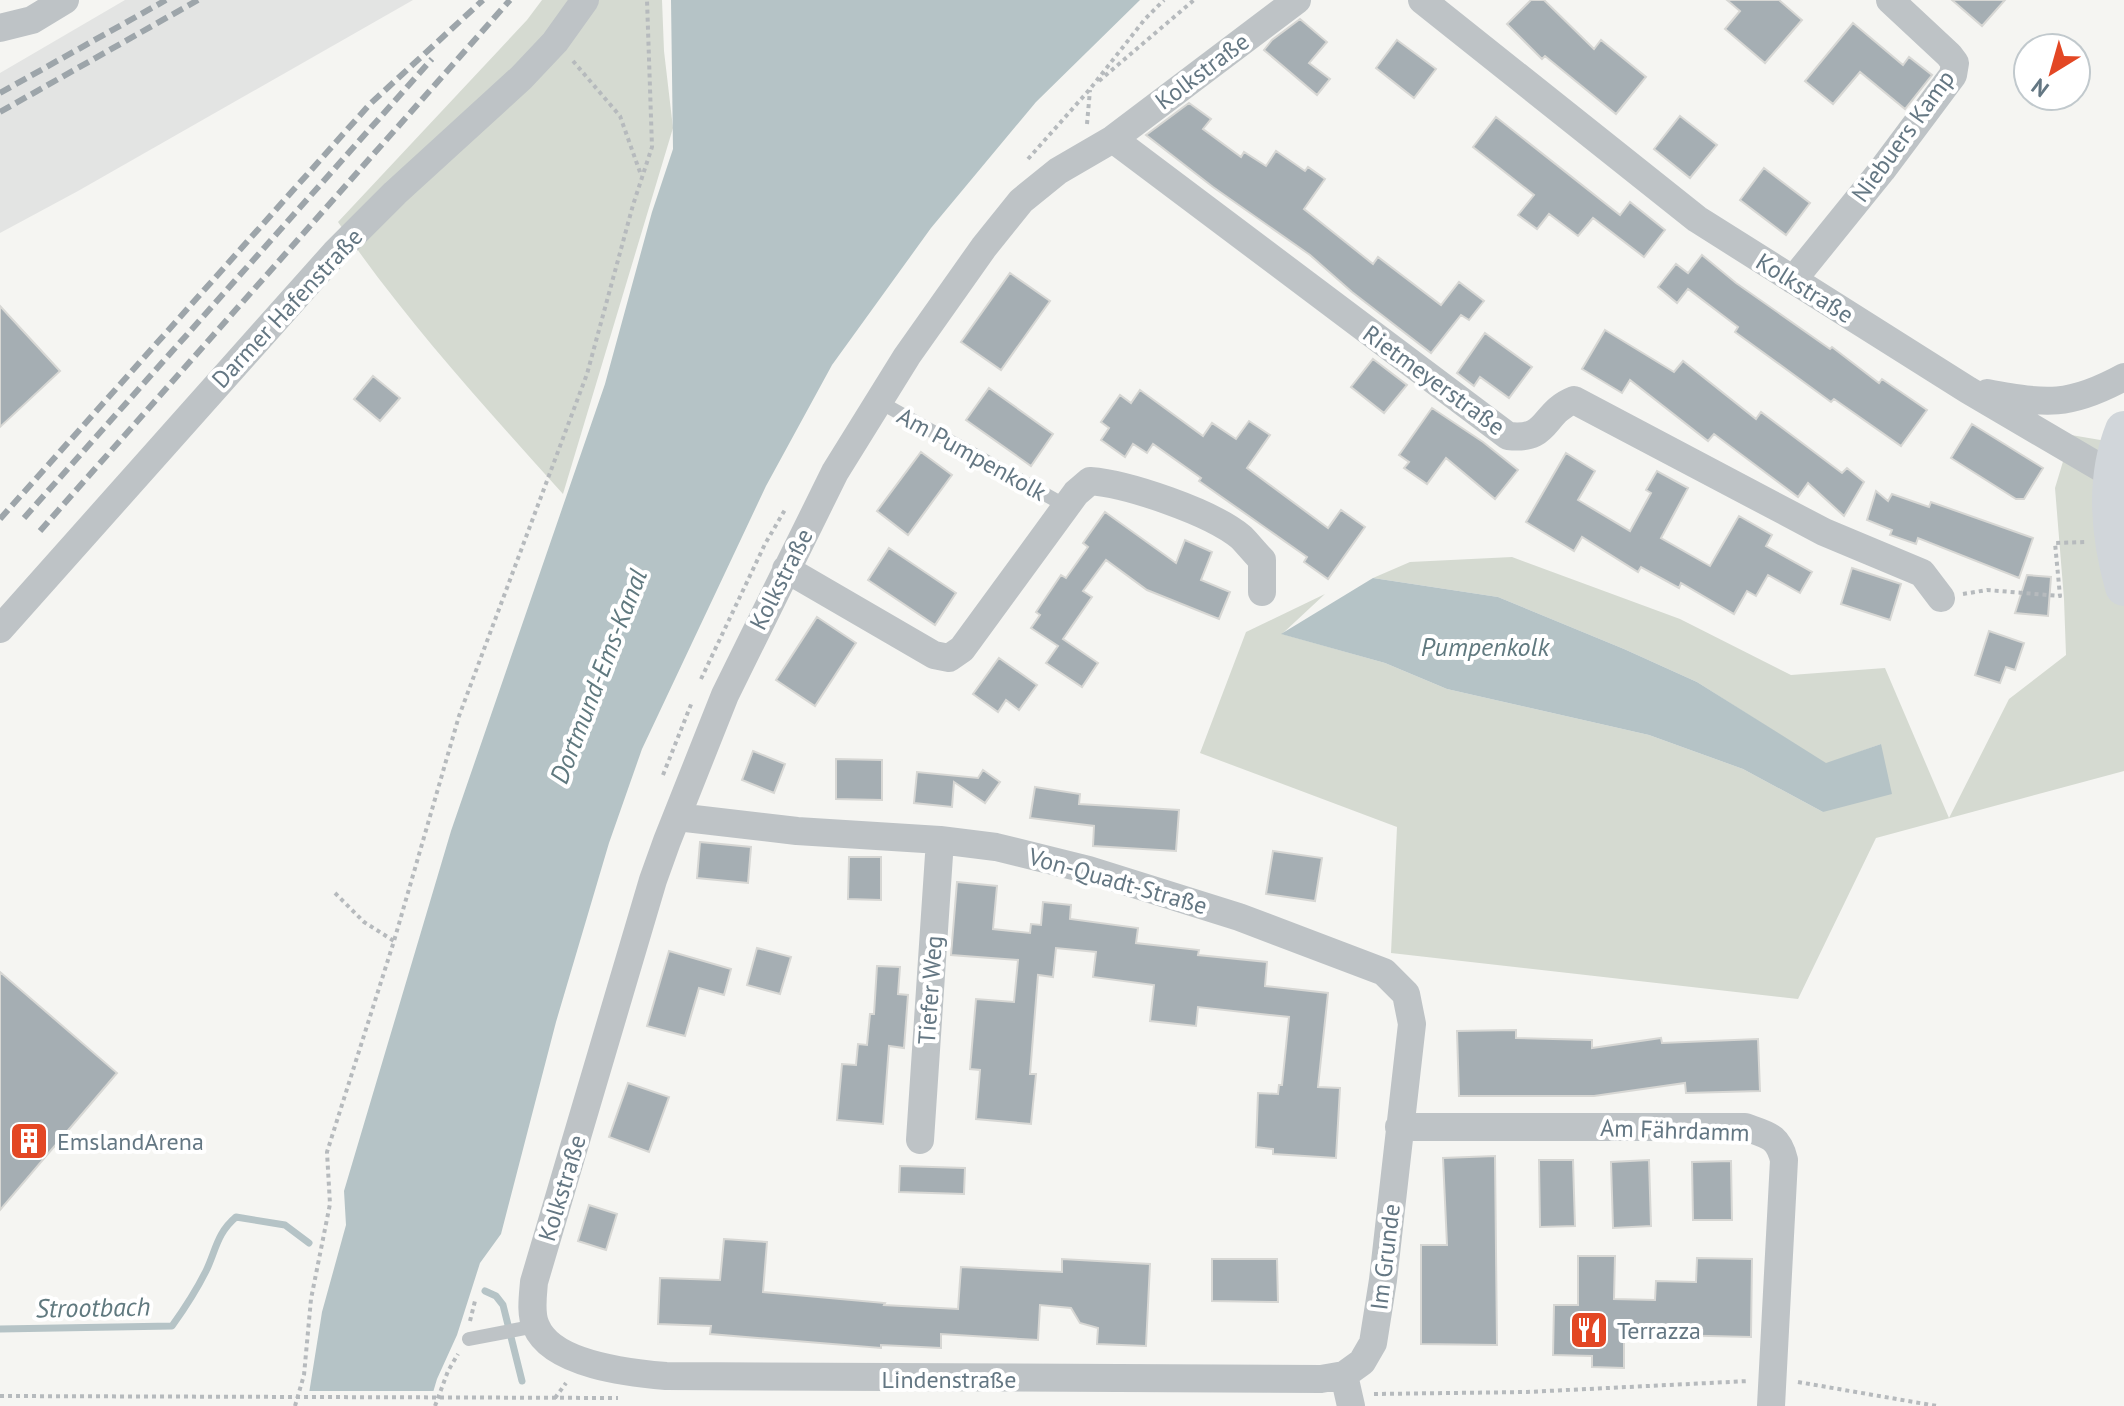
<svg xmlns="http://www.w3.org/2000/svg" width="2124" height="1406" viewBox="0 0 2124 1406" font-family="'PT Sans',sans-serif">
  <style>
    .built { fill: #e3e4e3 }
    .green { fill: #d5dad1 }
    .water { fill: #b5c3c6 }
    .pier { fill: #f5f5f2 }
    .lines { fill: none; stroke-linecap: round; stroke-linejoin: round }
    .stream { stroke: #b5c3c6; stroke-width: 7 }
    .building { fill: #a5aeb3; stroke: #d7d7d4; stroke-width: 2 }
    .path { stroke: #b6babd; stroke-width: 4; stroke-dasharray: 4 4; stroke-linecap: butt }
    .lane { stroke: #bec3c6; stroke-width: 14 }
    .street { stroke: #bec3c6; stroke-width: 28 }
    .secondary { stroke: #d1d6da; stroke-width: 38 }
    .rail { stroke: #9da5aa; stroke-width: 6; stroke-dasharray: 12 6; stroke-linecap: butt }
    .labels { text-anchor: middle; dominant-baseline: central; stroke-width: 8; stroke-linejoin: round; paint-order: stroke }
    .street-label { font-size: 24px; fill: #647783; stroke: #fff }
    .poi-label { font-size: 24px; fill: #647783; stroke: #fff; text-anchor: start }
    .water-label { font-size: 26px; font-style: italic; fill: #60797f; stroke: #fff }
  </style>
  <rect width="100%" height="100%" fill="#f5f5f2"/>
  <!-- built -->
  <path class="built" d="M125 0H413L78 191 0 233V73Z"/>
  <!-- green -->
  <path class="green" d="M542 0H662L664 51 673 128 563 494C484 406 405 320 338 222L527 20Z
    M2071 435 2124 444V771L1876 838 1798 999 1391 953 1397 827 1200 753 1246 632 1325 594 1282 634 1385 663 1447 689 1649 735 1743 769 1823 812 1881 744 1826 764 1697 682 1624 649 1498 597 1373 578 1410 562 1512 557 1680 619 1791 675 1885 668 1949 818 2009 699 2066 655 2064 599 2055 488Z"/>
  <!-- water -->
  <path class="water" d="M671 0H1140L1036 102 931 228 832 365 766 486 642 749 609 843 556 1022 501 1234 480 1263 457 1335 437 1379 429 1406H307L322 1312 346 1225 344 1191 451 831 605 384 652 212 673 149Z
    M1373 578 1498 597 1624 649 1697 682 1826 763 1881 744 1892 794 1823 812 1743 769 1649 735 1447 689 1385 663 1281 634Z"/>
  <!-- pier -->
  <path class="pier" d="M306 1391H437L433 1406H303Z"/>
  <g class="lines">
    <!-- stream -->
    <path class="stream" d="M485 1291 496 1296 503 1305 522 1381
      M0 1329 172 1326C185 1308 196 1291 206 1271 216 1250 217 1233 236 1217L285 1225 309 1243"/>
  </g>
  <!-- building -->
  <path class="building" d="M1531 0H1544L1594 49 1601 40 1646 77 1616 114 1545 56 1542 59 1507 24Z
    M1727 0H1779L1802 20 1765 63 1725 29 1740 11Z
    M1952 0H2005L1982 26Z
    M1300 19 1327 42 1309 63 1330 79 1317 95 1264 50 1272 40Z
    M1853 23 1903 65 1909 57 1932 75 1905 109 1860 72 1833 104 1805 81Z
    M1397 40 1436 69 1414 98 1376 68Z
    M1189 103 1211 119 1203 129 1241 157 1244 152 1266 166 1276 151 1305 171 1308 167 1325 179 1304 209 1373 264 1378 257 1441 305 1459 282 1484 301 1469 320 1461 315 1431 353 1352 292 1310 255 1213 187 1146 135Z
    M1680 116 1717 145 1690 178 1654 149Z
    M1496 117 1620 215 1630 202 1665 230 1644 257 1593 218 1578 236 1549 214 1537 229 1518 215 1534 195 1473 147Z
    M1764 168 1810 203 1786 235 1740 200Z
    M1702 255 1736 283 1830 349 1832 347 1879 383 1882 379 1927 410 1901 446 1834 399 1831 402 1735 332 1738 327 1688 289 1677 303 1658 287 1676 264 1688 273Z
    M1010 273 1050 301 1001 370 961 342Z
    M0 306 60 371 0 427Z
    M1605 330 1674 372 1683 361 1756 419 1761 412 1842 473 1847 468 1864 482 1844 516 1808 483 1798 497 1714 434 1708 441 1630 380 1622 393 1582 369Z
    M1485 333 1532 367 1509 398 1480 377 1474 386 1457 373Z
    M1373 359 1407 385 1384 413 1351 387Z
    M373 376 400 398 380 421 354 399Z
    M989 388 1053 434 1031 466 966 420Z
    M1140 390 1203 436 1212 423 1236 439 1249 421 1270 435 1247 468 1328 528 1341 510 1365 527 1328 579 1304 562 1307 557 1199 481 1201 478 1153 444 1147 453 1133 444 1125 457 1101 440 1109 428 1101 422 1120 395 1131 403Z
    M1432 408 1483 442 1518 470 1495 499 1446 458 1427 484 1404 468 1409 462 1399 455Z
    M1972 424 2043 468 2024 499H2016L1951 458Z
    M921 452 952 475 908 535 877 511Z
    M1566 453 1595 471 1578 500 1630 531 1651 493 1646 490 1657 471 1688 488 1661 538 1710 566 1739 516 1772 535 1766 546 1812 572 1800 593 1768 575 1756 596 1747 591 1734 614 1681 583 1679 588 1641 567 1638 572 1582 537 1574 551 1526 522Z
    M1876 491 1888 501 1892 494 1929 507 1931 502 2033 538 2019 578 1918 538 1916 544 1890 535 1892 530 1867 520Z
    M1105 512 1176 563 1185 540 1212 552 1201 580 1230 592 1219 619 1147 590 1106 560 1083 591 1092 597 1063 639 1098 663 1082 687 1046 663 1058 646 1031 628 1040 615 1036 612 1061 575 1066 578 1088 547 1083 543Z
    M889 548 956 593 935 625 868 580Z
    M1852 568 1901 584 1890 620 1841 604Z
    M2027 575 2051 577 2048 616 2015 613Z
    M817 617 856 643 815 706 776 680Z
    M1989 631 2024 643 2015 670 2006 667 2000 683 1975 675Z
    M999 658 1037 685 1019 710 1006 700 998 712 973 694Z
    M753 751 785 764 774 793 742 780Z
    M836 759 882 760V800L836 799Z
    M983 770 1000 782 985 803 954 782 952 807 914 803 917 772 978 778Z
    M1035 787 1080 794 1079 804 1179 810 1176 851 1093 846 1094 826 1030 818Z
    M700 842 751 847 748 883 697 878Z
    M1273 851 1322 858 1315 901 1266 894Z
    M849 857H881V900L848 899Z
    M957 882 997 886 993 929 1030 933 1031 924 1041 925 1043 902 1071 905 1070 919 1138 928 1136 943 1199 950 1198 955 1267 962 1265 986 1328 993 1318 1087 1340 1088 1336 1158 1273 1154V1149L1256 1147 1258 1093 1278 1094 1279 1085H1282L1289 1017 1198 1007 1196 1026 1150 1021 1154 985 1093 977 1096 952 1056 948 1053 977 1038 975 1030 1074H1036L1031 1124 976 1119 980 1070 970 1069 976 999 1014 1002 1018 960 951 955Z
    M757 948 791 957 780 994 747 985Z
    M669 951 731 969 724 995 699 988 685 1036 647 1026Z
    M877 966 900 967 898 994 908 995 904 1048 889 1046 883 1124 837 1120 842 1064 856 1065 858 1044 867 1045 870 1014H874Z
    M0 972 117 1073 0 1210Z
    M1516 1030V1038L1592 1040V1048L1661 1038 1662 1043 1758 1039 1760 1091 1686 1093 1685 1083 1594 1096H1459L1457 1031Z
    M628 1083 669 1097 649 1152 609 1137Z
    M1495 1156 1497 1345 1421 1344V1245H1447L1443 1158Z
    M1539 1160H1573L1575 1226 1540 1227Z
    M1649 1160 1651 1226 1613 1228 1611 1162Z
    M1731 1161 1732 1220H1693L1692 1162Z
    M900 1166 965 1168 964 1194 899 1192Z
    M589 1205 617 1214 606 1250 578 1241Z
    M724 1239 767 1242 763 1292 885 1303 884 1305 958 1309 961 1267 1062 1272V1259L1150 1264 1146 1346 1097 1344 1098 1328 1080 1323 1071 1308 1040 1305 1038 1340 941 1334V1348L881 1345V1348L710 1334 711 1326 658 1324 660 1278 720 1280Z
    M1578 1256H1615L1614 1299 1655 1300 1656 1281 1696 1282 1697 1258 1752 1259 1751 1337 1624 1334V1368L1592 1367V1356L1553 1355 1554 1305H1578Z
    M1212 1259H1277L1278 1302 1212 1301Z"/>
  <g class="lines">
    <!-- path -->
    <path class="path" d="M573 61 620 116 641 175
      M1099 81 1194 0
      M1087 124 1090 90
      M1028 159 1090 89 1145 19 1164 0
      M1963 594 1987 590 2060 596 2055 543 2085 542
      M701 679 765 544 786 508
      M663 775 692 702
      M335 893 364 922 394 941
      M470 1321 475 1301
      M1798 1382 1937 1406
      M1374 1394 1527 1392 1749 1381
      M0 1396 618 1398
      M555 1398 566 1383
      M295 1406 304 1375 311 1299 330 1204 327 1152 394 941 459 716 587 374 633 205 652 147 647 0
      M435 1406 448 1371 458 1354"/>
    <!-- lane -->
    <path class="lane" d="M878 401 1066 506
      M469 1339 536 1326"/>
    <!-- street -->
    <path class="street" d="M1297 0 1113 139 1058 171 1021 201 984 247 907 356 835 472 725 695 667 841 653 880 534 1282C533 1295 530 1314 536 1326 552 1365 631 1373 666 1376L1321 1379 1344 1375 1351 1406
      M1422 0 1697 219 1968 390 2113 475
      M0 28 32 20 65 0
      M1113 139 1508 436C1550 441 1541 413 1574 400L1824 532 1922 573 1941 598
      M1793 280 1882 170 1953 75 1955 63 1949 55 1890 0
      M1987 393C2047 404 2069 407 2124 377
      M786 569 934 655 949 658 962 649 1076 493 1090 481C1128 484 1211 512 1241 537 1248 544 1255 553 1262 560V592
      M0 629 335 253 395 193 521 78 555 42 585 0
      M677 817 797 831 940 840 996 847 1089 870 1239 917 1384 972 1406 994 1412 1024 1383 1280 1373 1343 1362 1362 1344 1375
      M1399 1127H1745C1767 1135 1778 1135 1784 1160L1771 1406
      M920 1140 940 840"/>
    <!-- secondary -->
    <path class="secondary" d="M2124 430C2104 480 2110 537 2124 587"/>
    <!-- rail -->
    <path class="rail" d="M0 93 166 0
      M0 112 198 0
      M24 518 432 59
      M0 519 370 104 483 0
      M40 531 510 0"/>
  </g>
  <!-- icons -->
  <defs>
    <symbol id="building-square" viewBox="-11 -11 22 22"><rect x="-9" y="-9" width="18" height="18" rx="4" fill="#e34724" stroke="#fff"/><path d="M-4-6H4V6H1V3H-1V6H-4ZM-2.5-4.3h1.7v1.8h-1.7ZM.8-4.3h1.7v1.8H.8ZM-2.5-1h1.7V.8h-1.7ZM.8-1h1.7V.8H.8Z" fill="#fff"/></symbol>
    <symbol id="restaurant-square" viewBox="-11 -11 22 22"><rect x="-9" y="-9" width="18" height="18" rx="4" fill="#e34724" stroke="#fff"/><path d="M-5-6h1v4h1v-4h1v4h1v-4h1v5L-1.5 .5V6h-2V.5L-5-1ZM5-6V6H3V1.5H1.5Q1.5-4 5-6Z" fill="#fff"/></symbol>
  </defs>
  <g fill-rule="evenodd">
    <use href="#building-square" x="7" y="1119" width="44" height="44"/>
    <use href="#restaurant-square" x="1567" y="1308" width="44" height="44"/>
  </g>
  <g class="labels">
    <!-- street labels -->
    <g class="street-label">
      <text transform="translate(1202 71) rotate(-37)">Kolkstraße</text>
      <text transform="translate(1903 136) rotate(-54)">Niebuers Kamp</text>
      <text transform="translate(1805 288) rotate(32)">Kolkstraße</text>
      <text transform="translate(287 308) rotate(-47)">Darmer Hafenstraße</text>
      <text transform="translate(1434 380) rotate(36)">Rietmeyerstraße</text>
      <text transform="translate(972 454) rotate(29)">Am Pumpenkolk</text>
      <text transform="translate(781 579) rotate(-63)">Kolkstraße</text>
      <text transform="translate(1118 881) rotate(16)">Von-Quadt-Straße</text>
      <text transform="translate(930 990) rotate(-86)">Tiefer Weg</text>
      <text transform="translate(1675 1130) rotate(2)">Am Fährdamm</text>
      <text transform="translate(562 1188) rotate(-73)">Kolkstraße</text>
      <text transform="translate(1385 1257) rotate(-83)">Im Grunde</text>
      <text x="949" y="1379">Lindenstraße</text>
    </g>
    <!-- poi labels -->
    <g class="poi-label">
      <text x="57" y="1141">EmslandArena</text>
      <text x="1617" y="1330">Terrazza</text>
    </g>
    <!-- water labels -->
    <g class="water-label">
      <text x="1485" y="646">Pumpenkolk</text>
      <text transform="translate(598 676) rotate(-69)">Dortmund-Ems-Kanal</text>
      <text transform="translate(93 1307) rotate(-1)">Strootbach</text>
    </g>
  </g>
  <!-- north arrow -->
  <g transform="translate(2052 72) rotate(217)"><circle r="38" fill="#ffffff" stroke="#c1c9cd" stroke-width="2"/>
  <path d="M0-6L14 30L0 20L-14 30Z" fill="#e34724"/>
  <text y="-12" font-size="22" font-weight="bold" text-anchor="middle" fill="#647783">N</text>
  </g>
</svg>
